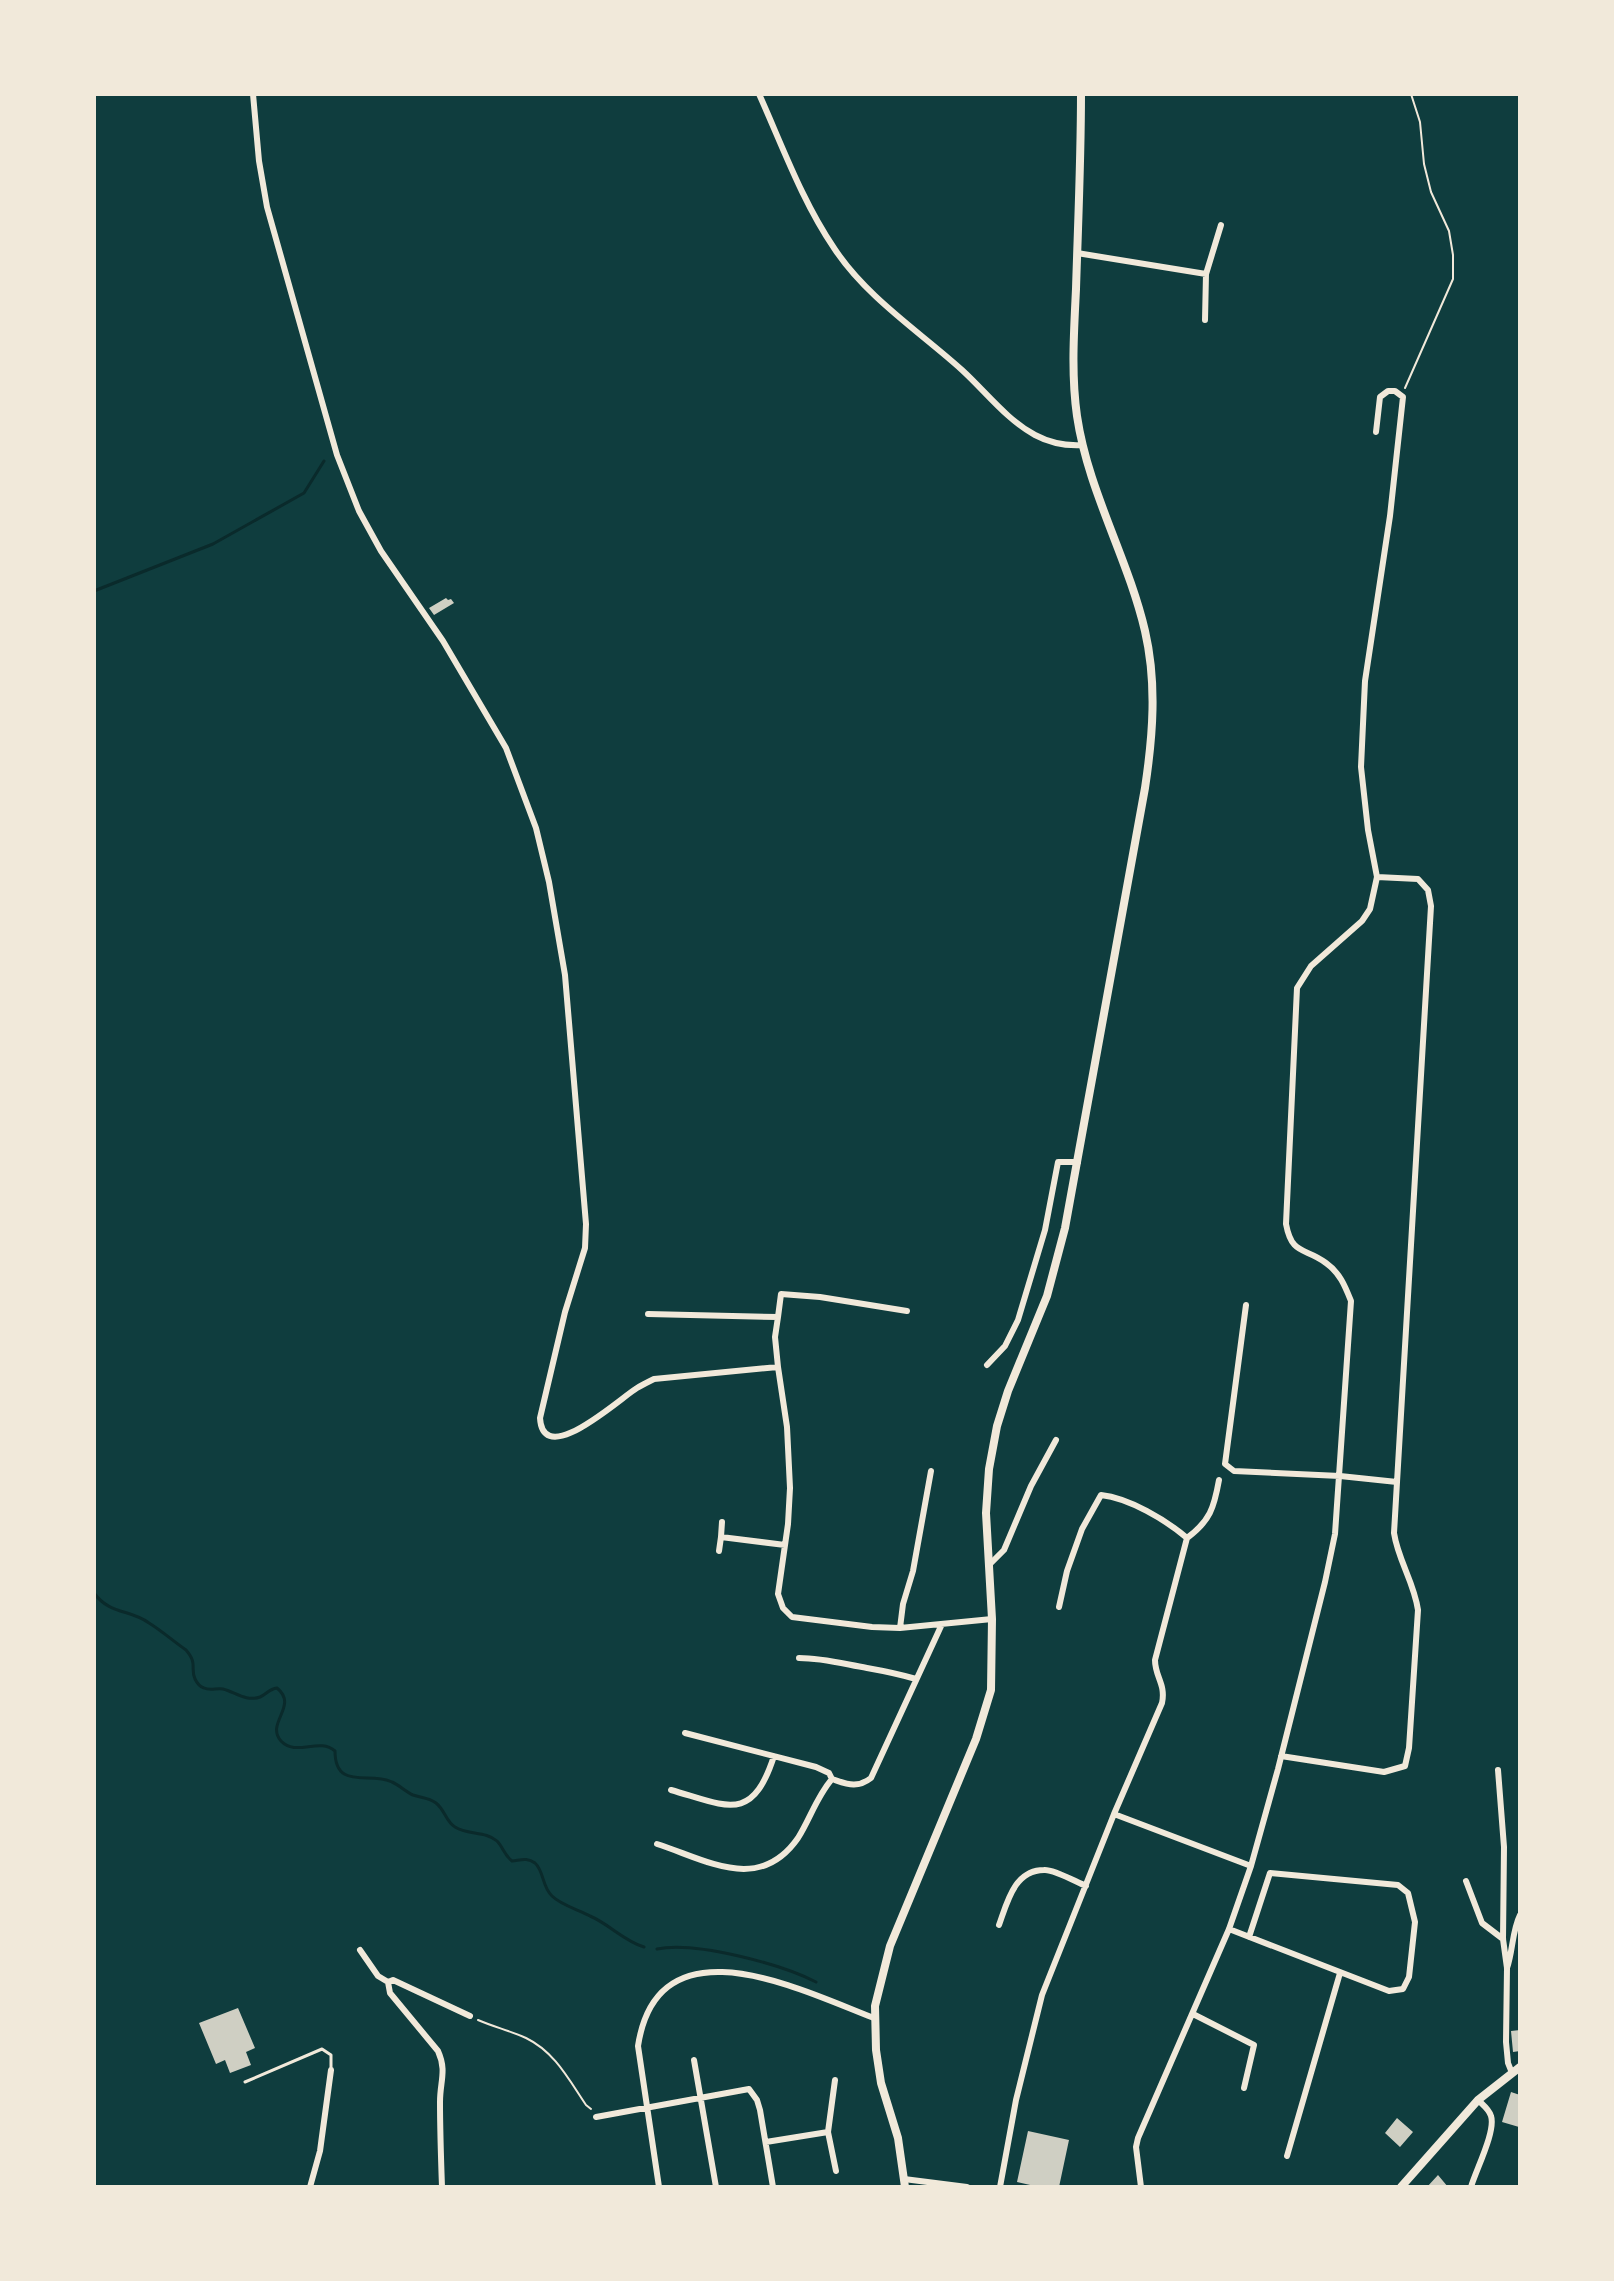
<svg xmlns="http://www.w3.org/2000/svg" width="1614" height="2281" viewBox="0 0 1614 2281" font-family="Helvetica,sans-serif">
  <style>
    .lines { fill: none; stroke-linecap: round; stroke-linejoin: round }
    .stream { stroke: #0a2a2b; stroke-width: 3 }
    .building { fill: #cfcfc3 }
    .path { stroke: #f1e9da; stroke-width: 2 }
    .service { stroke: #f1e9da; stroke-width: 3 }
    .minor { stroke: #f1e9da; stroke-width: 6 }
    .secondary { stroke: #f1e9da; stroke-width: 8 }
  </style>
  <rect width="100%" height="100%" fill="#0f3d3e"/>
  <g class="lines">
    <!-- stream -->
    <path class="stream" d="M94 591 213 544 304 493 324 461
      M94 1593C110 1615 130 1609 149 1623 162 1631 173 1641 186 1650 198 1664 190 1667 195 1679 197 1683 200 1687 204 1688 210 1691 216 1688 223 1689 235 1692 246 1702 260 1697 267 1694 269 1689 277 1688 299 1706 265 1723 281 1741 296 1757 319 1737 335 1751 335 1791 370 1771 392 1782 399 1785 406 1792 413 1795 421 1798 428 1797 436 1803 445 1810 446 1822 455 1827 467 1835 486 1831 497 1841 503 1847 504 1855 512 1861 521 1860 527 1857 535 1863 544 1871 542 1887 552 1896 561 1905 579 1910 590 1916 609 1924 624 1941 644 1947
      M657 1949C695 1941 781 1964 816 1982"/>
  </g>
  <!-- building -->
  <path class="building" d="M446 598 448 600 451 599 454 603 434 615 429 608Z
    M238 2008 255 2048 246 2052 251 2065 230 2073 225 2060 216 2064 199 2023Z
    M1520 2030V2051L1513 2052 1511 2031Z
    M1511 2092 1520 2095 1519 2127 1502 2122Z
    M1397 2118 1413 2132 1400 2147 1385 2133Z
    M1028 2131 1069 2140 1059 2187H1039L1017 2182Z
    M1438 2175 1448 2187H1427Z"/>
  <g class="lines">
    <!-- path -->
    <path class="path" d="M1405 388 1453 279V255L1449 231 1431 192 1424 164 1420 122 1411 94
      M478 2020C494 2027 511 2031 526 2038 555 2052 569 2080 586 2105L591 2109"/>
    <!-- service -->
    <path class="service" d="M245 2082 322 2049 331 2055V2070"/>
    <!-- minor -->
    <path class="minor" d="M253 94 259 161 267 207 337 455 359 511 381 551 443 641 506 748 536 828 549 882 565 975 586 1224 585 1248 565 1312 540 1418C543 1470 620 1398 637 1388 642 1385 648 1382 654 1379L778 1367 787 1427 790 1488 788 1524 778 1594 783 1608 792 1617 872 1627 900 1628 992 1619
      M759 94C782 145 802 201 834 248 866 297 920 332 962 370 986 392 1007 420 1035 435 1050 443 1067 446 1083 445
      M1077 253 1206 274
      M1205 320 1206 274 1221 225
      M1246 1305 1225 1464 1234 1471 1340 1476 1397 1482
      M648 1314 778 1317 775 1337 778 1367
      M778 1317 781 1294 820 1297 907 1311
      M987 1365 1005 1346 1018 1320 1045 1230 1058 1162H1078
      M721 1537 722 1522
      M1187 1538C1210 1521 1214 1508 1219 1480
      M719 1551 721 1537 785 1545
      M989 1565 1004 1550 1031 1486 1056 1440
      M900 1628 903 1604 913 1571 931 1471
      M799 1658C823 1658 844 1664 867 1668 884 1671 899 1674 916 1679
      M685 1733 816 1767 829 1773 832 1779
      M1281 1756 1384 1772 1405 1766 1409 1748 1418 1610C1414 1582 1398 1560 1394 1533L1431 906 1428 890 1418 879 1377 877
      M1498 1770 1504 1847 1503 1939 1507 1968 1506 2042 1508 2063 1512 2073
      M671 1790C727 1806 752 1824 774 1756
      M1114 1814 1251 1866
      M657 1844C707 1860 759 1894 798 1838 810 1819 817 1796 832 1779 847 1784 857 1789 871 1778L942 1624
      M1466 1881 1482 1923 1503 1939
      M999 1925C1007 1903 1014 1870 1044 1870 1054 1869 1076 1882 1086 1886
      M1229 1929 1389 1991 1403 1989 1409 1977 1415 1922 1408 1893 1398 1885 1270 1873 1249 1937
      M360 1950 378 1976 388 1982 393 1980 470 2016
      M1507 1968C1513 1951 1512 1931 1520 1915
      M388 1982 390 1993 438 2051C447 2071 440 2081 440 2102 440 2130 441 2159 442 2187
      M1193 2014 1254 2045 1244 2088
      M694 2060 716 2187
      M596 2117 749 2089 757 2100 760 2110 773 2187
      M828 2132 835 2080
      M766 2142 828 2132 836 2171
      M1287 2156 1340 1973
      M904 2179 967 2187
      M310 2187 320 2151 331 2070
      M659 2187 638 2046C658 1917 801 1990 874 2018
      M1000 2187 1016 2100 1042 1995 1114 1814 1162 1703C1166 1684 1155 1677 1155 1660L1187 1538C1166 1520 1129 1498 1101 1495L1082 1529 1067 1571 1059 1607
      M1141 2187 1136 2147 1138 2138 1229 1929 1251 1866 1278 1769 1325 1582 1335 1534 1351 1301C1345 1286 1340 1273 1326 1263 1305 1247 1292 1256 1286 1224L1297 988 1311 966 1362 921 1370 909 1377 877 1368 830 1361 767 1365 681 1390 516 1403 397 1395 391H1388L1380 397 1376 432
      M1471 2187C1476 2170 1496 2131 1491 2116 1489 2109 1483 2105 1478 2100"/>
    <!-- secondary -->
    <path class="secondary" d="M905 2187 898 2138 881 2083 876 2050 875 2006 890 1946 976 1739 991 1690 992 1619 986 1513 989 1469 997 1426 1008 1391 1047 1296 1065 1228 1145 788C1153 735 1157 683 1145 631 1128 558 1088 491 1077 416 1071 374 1074 331 1076 289 1078 224 1081 159 1081 94
      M1401 2187 1478 2100 1520 2067"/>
  </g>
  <!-- border -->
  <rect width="1614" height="2281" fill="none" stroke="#f1e9da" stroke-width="192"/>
</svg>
